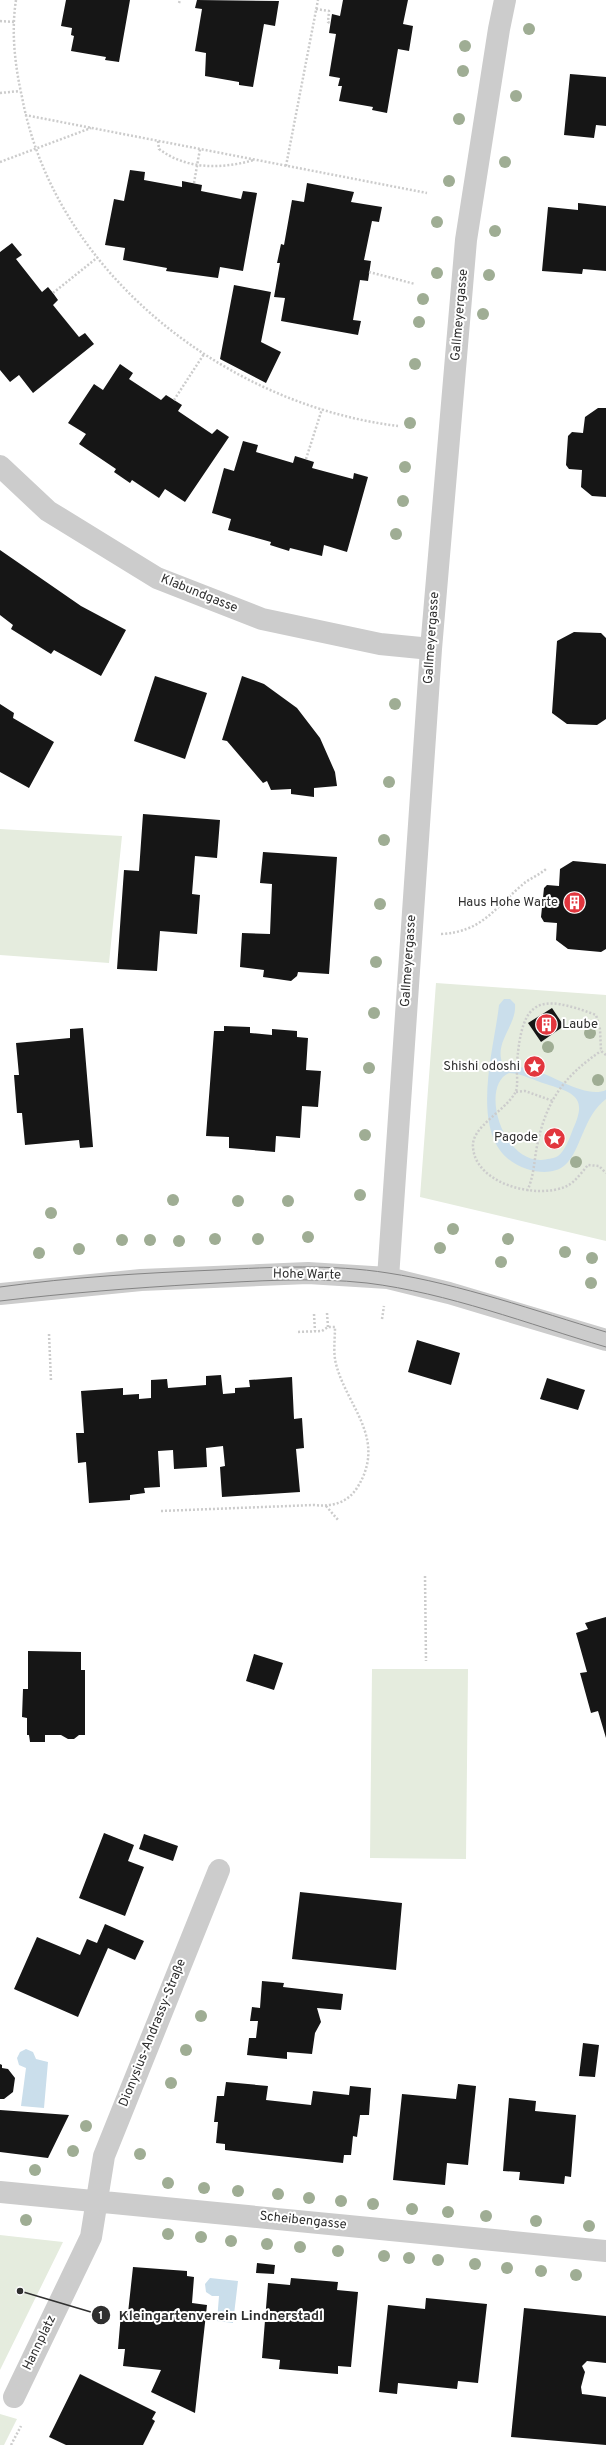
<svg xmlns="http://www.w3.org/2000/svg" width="606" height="2445" viewBox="0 0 606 2445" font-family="Overpass,sans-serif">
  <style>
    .green { fill: #e5ecde }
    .water { fill: #cadeeb; fill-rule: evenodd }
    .building { fill: #161616 }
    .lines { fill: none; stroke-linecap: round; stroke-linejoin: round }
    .path { stroke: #ccc; stroke-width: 2.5; stroke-dasharray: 2 2; stroke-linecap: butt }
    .minor { stroke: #ccc; stroke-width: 22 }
    .tram { stroke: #848484; stroke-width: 1 }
    .tree { fill: #9fad94 }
    .labels { text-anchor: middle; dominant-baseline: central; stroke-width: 4; stroke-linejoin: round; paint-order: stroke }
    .street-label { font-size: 13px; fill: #2f2f2f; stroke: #fff }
    .poi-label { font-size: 13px; fill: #2f2f2f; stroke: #fff; text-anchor: end }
    .leader { fill: none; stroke: #2f2f2f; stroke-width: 1.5 }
    .callout-dot { fill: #2f2f2f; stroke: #fff; stroke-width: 1.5 }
    .mark-label { font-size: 12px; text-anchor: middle; font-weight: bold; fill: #fff }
    .callout-label { font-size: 14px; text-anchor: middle; font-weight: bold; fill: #2f2f2f; stroke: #fff; stroke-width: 4; stroke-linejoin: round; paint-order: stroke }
  </style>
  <rect width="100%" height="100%" fill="#fff"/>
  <!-- green -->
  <path class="green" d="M0 829 122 836 109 963 0 955Z
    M436 983 606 995V1241L420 1197Z
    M372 1669H468L466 1859 370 1858Z
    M0 2235 63 2242 0 2370Z
    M0 2414 17 2419 4 2445H0Z"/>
  <!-- water -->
  <path class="water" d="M504 999H510L515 1004C517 1026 493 1042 503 1065 513 1067 524 1067 534 1070 554 1076 587 1099 606 1090V1099C583 1116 581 1151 565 1165 555 1174 539 1173 527 1169 463 1149 494 1052 499 1005ZM509 1073C523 1074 533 1080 546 1084 574 1093 588 1097 573 1129 570 1137 565 1151 558 1156 553 1159 547 1159 541 1160 501 1161 480 1085 509 1073Z
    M26 2049 33 2052 36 2059 48 2062 44 2108 21 2106 26 2068 19 2065 17 2058 20 2052Z
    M210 2278 238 2281 233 2323 217 2321 219 2296H212L206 2292 205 2284Z"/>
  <!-- building -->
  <path class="building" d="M66 0H130L119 62 105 60 106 57 71 51 74 36 71 35 72 28 61 26Z
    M197 0 279 1 275 26 264 24 253 87 239 85V82L205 76 206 53 195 51 202 9 195 8Z
    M343 0H408L403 24 413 26 409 51 398 49 387 113 372 110 373 107 339 101 342 86H338L340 78 329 76 336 34 329 33 332 14 340 16Z
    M570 74 606 77V126L596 125 594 138 564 135Z
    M130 170 145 172 144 180 182 187V181L202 185 201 191 241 199 243 191 257 193 243 271 220 267 218 278 166 271 167 268 123 260 125 248 105 245 114 199 124 201Z
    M307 183 354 192 351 202 382 207 379 222 372 221 364 260 371 261 368 281 360 280 353 320 361 321 358 335 281 321 285 298 274 297 280 263H277L281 244 284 245 292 200 304 202Z
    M578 203 606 206V271L583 269 582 274 542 271 548 207 578 210Z
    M12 243 22 255 16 259 42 292 48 287 53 293 58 300 53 305 79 337 85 333 94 344 33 393 19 375 10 382 0 370V252Z
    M234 285 271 292 261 342 281 352 266 383 220 359Z
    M120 364 133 373 129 379 161 400 166 395 182 405 178 411 212 434 217 429 229 437 185 502 165 489 159 498 132 480 130 483 114 472 116 469 79 444 86 434 68 423 94 384 103 390Z
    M598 408H606V497L592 496 581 487 582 470 569 469 566 465 568 436 572 432 583 433 585 417Z
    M243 441 258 445 256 452 293 463 295 456 314 462 312 468 353 479 354 473 368 477 347 552 324 545 322 556 290 548 289 551 270 545 271 542 228 530 231 519 212 513 224 468 234 471Z
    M0 550 81 606 126 630 101 676 54 650 51 654 11 629 13 625 0 615Z
    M574 632 601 633 606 638V719L597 725 567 724 552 713 557 641Z
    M155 676 207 693 185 759 134 741Z
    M242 676 264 684 297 708 320 738 335 772 337 786 314 788V797L291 794V789L271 790 267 781 263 783 227 741 222 740Z
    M0 704 14 713 13 718 54 742 29 788 0 772Z
    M143 814 220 820 217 858 195 856 192 894 200 895 197 934 160 931 157 971 117 969 124 870 139 871Z
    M263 852 337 857 329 974 298 972 297 976 291 981 263 977 264 970 240 967 242 933 270 934 272 884 260 883Z
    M573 861 606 864V949L601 952 568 949 556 940 557 923 544 922 541 917 544 888 547 885 559 886 560 869Z
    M552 1008 564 1026 541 1042 528 1023Z
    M224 1026 250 1027V1033L272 1035V1029L297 1031V1037L308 1038 306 1070 321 1071 318 1107 302 1106 300 1138 276 1136 275 1152 229 1148V1137L206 1136 214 1031H224Z
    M83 1028 93 1147 80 1148 79 1140 25 1145 22 1113H17L14 1075H19L16 1043 70 1038V1029Z
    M417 1340 460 1353 451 1385 408 1372Z
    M221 1375 223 1394 235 1393V1388L250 1387 249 1380 292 1377 294 1419 302 1418 304 1448 296 1449 300 1492 222 1497 220 1467 225 1466 223 1446 206 1448 207 1467 174 1469 173 1450 158 1451 160 1487 144 1488 145 1493 130 1495V1500L89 1503 86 1462 78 1463 76 1433H84L81 1391 123 1388V1395L139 1394V1399L151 1398V1380L167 1379 168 1388 206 1385V1376Z
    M547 1378 585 1390 578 1410 540 1399Z
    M606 1617V1738L598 1711 591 1713 580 1673 587 1672 576 1633 588 1629 585 1623Z
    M28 1651 81 1652V1670H85V1735H79L74 1739H68L61 1735H45V1742H30L29 1735H27V1718L22 1717 23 1689H28Z
    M254 1654 283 1663 274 1690 246 1681Z
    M104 1833 134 1845 128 1861 144 1867 125 1916 79 1898Z
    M144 1834 178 1846 173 1861 139 1849Z
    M300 1892 402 1903 396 1970 292 1959Z
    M105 1924 144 1941 135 1960 108 1948 78 2017 14 1989 37 1937 80 1955 87 1939 97 1943Z
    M262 1981 284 1983 283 1987 343 1994 341 2010 317 2008 321 2022 315 2033 312 2054 287 2052V2059L247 2055 249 2038H256L258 2021H250L252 2007 260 2008Z
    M583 2043 599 2045 595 2077 579 2076Z
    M0 2064 2 2065V2068L8 2069 15 2078 13 2092 4 2099H0Z
    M226 2082 268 2086 266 2100 311 2105 313 2091 349 2095 350 2086 371 2088 369 2115H360L357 2137 353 2136 351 2155H344L343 2163 225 2150V2144L216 2143 218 2122H214L217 2096H224Z
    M458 2084 476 2086 468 2165 447 2163 445 2185 393 2180 402 2094 456 2099Z
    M509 2098 536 2101 535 2111 576 2115 571 2177 565 2176 564 2184 519 2180 520 2172 503 2171Z
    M0 2110 69 2115 48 2158 0 2152Z
    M257 2263 275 2265 274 2274 256 2273Z
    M133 2267 187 2271V2276L194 2277 192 2303 207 2305 195 2413 151 2392 161 2370 123 2366 125 2349H118L121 2313H128Z
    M291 2278 338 2282 337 2290 358 2292 351 2367 338 2366V2374L279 2369 280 2360 262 2358 268 2283 290 2285Z
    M426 2298 487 2304 478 2383 458 2381 457 2389 398 2383 397 2394 379 2392 388 2305 425 2309Z
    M524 2308 606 2316V2363L587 2361 582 2366 585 2372 581 2387 582 2394 606 2397V2445L511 2437Z
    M80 2374 156 2412 152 2419 155 2421 143 2445H66L49 2437Z"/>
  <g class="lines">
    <!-- path -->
    <path class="path" d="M16 0C11 32 15 66 22 97 55 273 226 405 398 426
      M179 3 180 0
      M316 9 329 11 328 22 330 23
      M0 21 15 22
      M0 93 20 91
      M25 115 427 193
      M158 141 159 149C187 170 222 169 254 160
      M0 162 91 128
      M286 166 318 0
      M194 183 200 149
      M369 272 415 284
      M53 293 98 257
      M174 400 204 354
      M306 459 322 409
      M441 934C481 932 493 910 521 886 528 879 538 876 546 869
      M606 1055 601 1051 600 1029 596 1015C538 993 522 999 517 1063 516 1072 519 1086 515 1093 505 1111 471 1127 473 1147 475 1184 537 1200 567 1186 575 1182 582 1172 588 1165L599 1166 606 1173
      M516 1092 525 1091 553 1101
      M527 1191C534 1177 534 1161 537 1146 546 1101 564 1076 601 1051
      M327 1313 328 1327
      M314 1314 315 1331
      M382 1319 384 1306
      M49 1334 51 1381
      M326 1506 339 1521
      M161 1511 314 1505C332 1507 347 1503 357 1488 388 1439 347 1407 336 1364 333 1353 335 1339 335 1327H328L322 1331 296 1332
      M425 1576 426 1661
      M11 2445 21 2426"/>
    <!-- minor -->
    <path class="minor" d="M0 466 48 511 157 578 262 619 380 644 431 649
      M388 1278 431 649 466 240 499 29 505 0
      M0 1294 141 1280 308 1273 388 1278 449 1293 606 1340
      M0 2192 606 2251
      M14 2397 91 2237 104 2156 219 1870"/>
    <!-- tram -->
    <path class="tram" d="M0 1287C72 1277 144 1273 216 1270 274 1267 331 1264 388 1273 460 1284 536 1311 606 1332
      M0 1301C67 1293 133 1288 200 1284 256 1281 312 1277 367 1283 448 1293 528 1324 606 1347"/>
  </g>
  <!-- trees -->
  <g class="tree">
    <circle cx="529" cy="29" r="6"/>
    <circle cx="465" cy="46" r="6"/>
    <circle cx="463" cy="71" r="6"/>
    <circle cx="516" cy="96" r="6"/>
    <circle cx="459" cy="119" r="6"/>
    <circle cx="505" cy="162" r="6"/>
    <circle cx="449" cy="181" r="6"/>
    <circle cx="437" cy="222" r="6"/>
    <circle cx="495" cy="231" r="6"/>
    <circle cx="437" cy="273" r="6"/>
    <circle cx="489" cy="275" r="6"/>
    <circle cx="423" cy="299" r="6"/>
    <circle cx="483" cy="314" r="6"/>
    <circle cx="419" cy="322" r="6"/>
    <circle cx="415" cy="364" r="6"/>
    <circle cx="410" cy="423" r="6"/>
    <circle cx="405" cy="467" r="6"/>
    <circle cx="403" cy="501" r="6"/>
    <circle cx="396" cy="534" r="6"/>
    <circle cx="395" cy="704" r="6"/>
    <circle cx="389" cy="782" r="6"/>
    <circle cx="384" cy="840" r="6"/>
    <circle cx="380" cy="904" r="6"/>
    <circle cx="376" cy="962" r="6"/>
    <circle cx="374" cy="1013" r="6"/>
    <circle cx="590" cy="1033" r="6"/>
    <circle cx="548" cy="1047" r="6"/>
    <circle cx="369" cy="1068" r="6"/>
    <circle cx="598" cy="1080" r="6"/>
    <circle cx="365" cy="1135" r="6"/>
    <circle cx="576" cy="1162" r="6"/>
    <circle cx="360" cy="1195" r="6"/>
    <circle cx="173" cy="1200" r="6"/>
    <circle cx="238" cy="1201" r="6"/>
    <circle cx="288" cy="1201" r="6"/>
    <circle cx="51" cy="1213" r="6"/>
    <circle cx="453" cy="1229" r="6"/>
    <circle cx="308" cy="1237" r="6"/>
    <circle cx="215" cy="1239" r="6"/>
    <circle cx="258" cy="1239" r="6"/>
    <circle cx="508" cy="1239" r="6"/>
    <circle cx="122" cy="1240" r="6"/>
    <circle cx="150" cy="1240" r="6"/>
    <circle cx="179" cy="1241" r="6"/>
    <circle cx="440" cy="1248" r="6"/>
    <circle cx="79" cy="1249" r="6"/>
    <circle cx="565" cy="1252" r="6"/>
    <circle cx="39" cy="1253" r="6"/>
    <circle cx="592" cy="1258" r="6"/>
    <circle cx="501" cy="1262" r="6"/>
    <circle cx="591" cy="1283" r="6"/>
    <circle cx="201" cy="2016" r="6"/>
    <circle cx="186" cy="2050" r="6"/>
    <circle cx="171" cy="2083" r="6"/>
    <circle cx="86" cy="2126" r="6"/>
    <circle cx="73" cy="2151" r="6"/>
    <circle cx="140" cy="2154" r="6"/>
    <circle cx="35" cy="2170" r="6"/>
    <circle cx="168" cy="2183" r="6"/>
    <circle cx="204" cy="2188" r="6"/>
    <circle cx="238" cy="2191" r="6"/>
    <circle cx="278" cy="2194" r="6"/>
    <circle cx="309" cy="2198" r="6"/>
    <circle cx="341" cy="2201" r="6"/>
    <circle cx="373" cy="2204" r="6"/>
    <circle cx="412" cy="2209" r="6"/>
    <circle cx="448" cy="2212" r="6"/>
    <circle cx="486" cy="2216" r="6"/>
    <circle cx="26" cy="2220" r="6"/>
    <circle cx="536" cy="2221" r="6"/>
    <circle cx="589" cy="2226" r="6"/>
    <circle cx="168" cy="2234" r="6"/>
    <circle cx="201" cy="2237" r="6"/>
    <circle cx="231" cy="2241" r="6"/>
    <circle cx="267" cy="2244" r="6"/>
    <circle cx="300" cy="2247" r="6"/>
    <circle cx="338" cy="2251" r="6"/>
    <circle cx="384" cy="2256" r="6"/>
    <circle cx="409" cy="2258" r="6"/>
    <circle cx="438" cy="2260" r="6"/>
    <circle cx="475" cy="2264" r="6"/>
    <circle cx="507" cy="2268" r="6"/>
    <circle cx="541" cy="2271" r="6"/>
    <circle cx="576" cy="2275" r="6"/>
  </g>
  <!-- icons -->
  <defs>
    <symbol id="building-disc" viewBox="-11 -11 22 22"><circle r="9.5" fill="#e2363e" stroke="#fff"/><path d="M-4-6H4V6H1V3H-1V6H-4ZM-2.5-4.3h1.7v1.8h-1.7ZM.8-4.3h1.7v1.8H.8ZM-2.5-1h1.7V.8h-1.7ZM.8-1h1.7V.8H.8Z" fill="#fff"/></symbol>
    <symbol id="sight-disc" viewBox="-11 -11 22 22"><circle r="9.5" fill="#e2363e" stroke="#fff"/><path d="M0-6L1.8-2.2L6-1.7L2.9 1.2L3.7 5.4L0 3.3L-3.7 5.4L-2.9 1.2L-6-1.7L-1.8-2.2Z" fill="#fff"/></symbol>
  </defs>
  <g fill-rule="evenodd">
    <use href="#building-disc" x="562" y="890" width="25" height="25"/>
    <use href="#building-disc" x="534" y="1012" width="25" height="25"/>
    <use href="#sight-disc" x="522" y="1054" width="25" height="25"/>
    <use href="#sight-disc" x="542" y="1126" width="25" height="25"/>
  </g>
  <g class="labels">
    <!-- street labels -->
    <g class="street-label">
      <text transform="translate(460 315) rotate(-85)">Gallmeyergasse</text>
      <text transform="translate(199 594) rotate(22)">Klabundgasse</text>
      <text transform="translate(432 638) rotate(-86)">Gallmeyergasse</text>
      <text transform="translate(409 961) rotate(-86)">Gallmeyergasse</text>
      <text transform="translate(307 1275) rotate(1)">Hohe Warte</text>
      <text transform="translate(153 2033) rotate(-68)">Dionysius-Andrassy-Straße</text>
      <text transform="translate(303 2221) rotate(6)">Scheibengasse</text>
      <text transform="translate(40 2343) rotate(-64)">Hannplatz</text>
    </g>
    <!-- poi labels -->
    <g class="poi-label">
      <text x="558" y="903">Haus Hohe Warte</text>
      <text x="562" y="1025" text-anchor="start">Laube</text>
      <text x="520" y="1067">Shishi odoshi</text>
      <text x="538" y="1138">Pagode</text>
    </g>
  </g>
  <!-- callouts -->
  <path class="leader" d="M20 2291L101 2315"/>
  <g class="callout-dot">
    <circle cx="20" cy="2291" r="4"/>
    <circle cx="101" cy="2315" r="10"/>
  </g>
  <g class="mark-label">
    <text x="101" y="2319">1</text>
  </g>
  <g class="callout-label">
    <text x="221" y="2320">Kleingartenverein Lindnerstadl</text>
  </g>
</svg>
